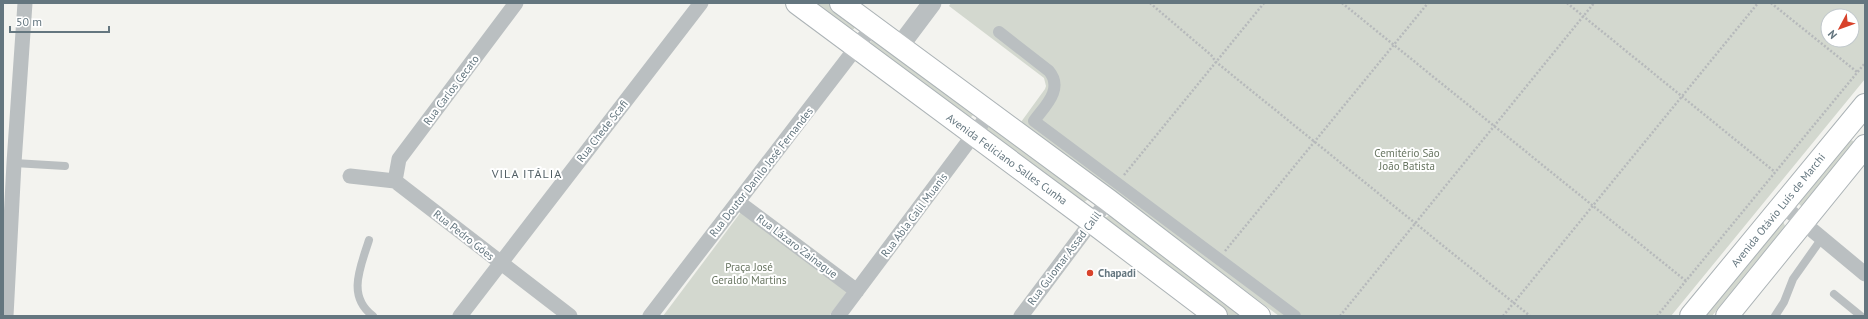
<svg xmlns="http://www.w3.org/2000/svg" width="1868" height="319" viewBox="0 0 1868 319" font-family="'PT Sans',sans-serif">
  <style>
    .green { fill: #d3d8cf; fill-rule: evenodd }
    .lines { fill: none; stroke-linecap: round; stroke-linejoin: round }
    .secondary-casing { stroke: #acb3b6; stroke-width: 24 }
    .path { stroke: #b6b9bb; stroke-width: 2.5; stroke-dasharray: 2 2; stroke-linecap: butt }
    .service { stroke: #babfc1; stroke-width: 8 }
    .pedestrian { stroke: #babfc1; stroke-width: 12 }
    .minor { stroke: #babfc1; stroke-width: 15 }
    .tertiary { stroke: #babfc1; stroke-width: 19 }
    .secondary { stroke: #fff; stroke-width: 22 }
    .poi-dot { fill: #d8422b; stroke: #fff; stroke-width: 1.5 }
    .labels { text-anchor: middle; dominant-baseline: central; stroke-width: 4; stroke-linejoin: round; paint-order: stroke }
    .street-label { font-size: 11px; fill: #64767f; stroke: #fff }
    .park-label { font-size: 11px; fill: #697662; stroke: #fff }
    .poi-label { font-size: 11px; font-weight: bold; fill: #64767f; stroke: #fff; text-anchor: start }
    .neighbourhood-label { font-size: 12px; letter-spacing: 1px; fill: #515e64; stroke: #fff }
  </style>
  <rect width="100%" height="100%" fill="#f3f3ef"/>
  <!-- green -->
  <path class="green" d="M811 3H833L856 23 854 29 848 31Z
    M951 3H1865V79L1671 316H1279L1021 122 1045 89 1046 86 1044 78 949 6ZM1828 16H1852V40H1828Z
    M872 39 974 114 971 117H965L869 45Z
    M994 124 1087 195V200L1079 206 986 130 988 126Z
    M1849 139 1853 141 1855 146 1803 208 1796 201Z
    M741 212 847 292 829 316H663Z
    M1110 215 1244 316H1225L1103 221 1106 217Z
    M1783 221 1785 226 1712 316H1696Z"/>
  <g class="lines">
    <defs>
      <path id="secondary" d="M797 3 1092 222 1216 316
        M841 3 1108 200 1259 316
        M1691 316 1865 105
        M1727 316 1865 146"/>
    </defs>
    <!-- secondary casing -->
    <use href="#secondary" class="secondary-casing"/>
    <!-- path -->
    <path class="path" d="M1150 3 1211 55 1216 62 1530 316
      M1342 3 1686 281
      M1567 3 1775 172
      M1771 3 1857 72
      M1124 175 1264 3
      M1225 251 1428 3
      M1340 316 1594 3
      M1503 316 1758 3
      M1657 316 1865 63"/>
    <!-- service -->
    <path class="service" d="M14 163 65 166
      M369 240C361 266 346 296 373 316
      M1834 294 1861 316
      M1775 316 1784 302 1793 279 1822 238"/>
    <!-- pedestrian -->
    <path class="pedestrian" d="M999 32 1049 71C1064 89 1045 106 1034 121L1295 316"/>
    <!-- minor -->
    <path class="minor" d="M350 176 395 181 570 316
      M395 181 399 159 516 3
      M738 202 857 291
      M1782 205 1865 274
      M6 316 14 163 25 3
      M460 316 701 3
      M650 316 872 27
      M838 316 989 114
      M1021 316 1108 200"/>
    <!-- tertiary -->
    <path class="tertiary" d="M899 47 932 3"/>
    <!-- secondary -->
    <use href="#secondary" class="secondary"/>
  </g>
  <!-- markers -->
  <circle class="poi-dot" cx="1090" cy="273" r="4"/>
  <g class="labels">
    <!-- street labels -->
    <g class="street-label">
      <text transform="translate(451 90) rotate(-53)">Rua Carlos Cecato</text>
      <text transform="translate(602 131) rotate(-52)">Rua Chede Scafi</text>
      <text transform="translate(1007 159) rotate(36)">Avenida Feliciano Salles Cunha</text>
      <text transform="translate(761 172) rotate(-52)">Rua Doutor Danilo José Fernandes</text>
      <text transform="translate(1778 210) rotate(-51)">Avenida Otávio Luís de Marchi</text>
      <text transform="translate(914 215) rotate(-53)">Rua Abla Calil Muanis</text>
      <text transform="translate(464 235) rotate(38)">Rua Pedro Góes</text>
      <text transform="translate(797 246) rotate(37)">Rua Lázaro Zainague</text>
      <text transform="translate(1064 258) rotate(-53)">Rua Guiomar Assad Calil</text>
    </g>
    <!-- park labels -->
    <g class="park-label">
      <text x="1407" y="153">Cemitério São<tspan x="1407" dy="13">João Batista</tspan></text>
      <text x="749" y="267">Praça José<tspan x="749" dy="13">Geraldo Martins</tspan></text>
    </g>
    <!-- poi labels -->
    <g class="poi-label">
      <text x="1098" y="273">Chapadi</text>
    </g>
    <!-- neighbourhood labels -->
    <g class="neighbourhood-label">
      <text x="527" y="173">VILA ITÁLIA</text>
    </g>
  </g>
  <!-- border -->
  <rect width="1868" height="319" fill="none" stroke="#64767f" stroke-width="8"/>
  <!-- north arrow -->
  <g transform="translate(1840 28) rotate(229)"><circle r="19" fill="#ffffff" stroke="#c1c8cc"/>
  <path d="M0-3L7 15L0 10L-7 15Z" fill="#d8422b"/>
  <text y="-6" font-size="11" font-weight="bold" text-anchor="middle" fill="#64767f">N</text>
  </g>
  <!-- scale -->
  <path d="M10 26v6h99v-6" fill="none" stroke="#64767f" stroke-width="2"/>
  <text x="16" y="26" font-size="12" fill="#64767f" stroke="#ffffff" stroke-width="3" paint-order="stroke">50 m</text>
</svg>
